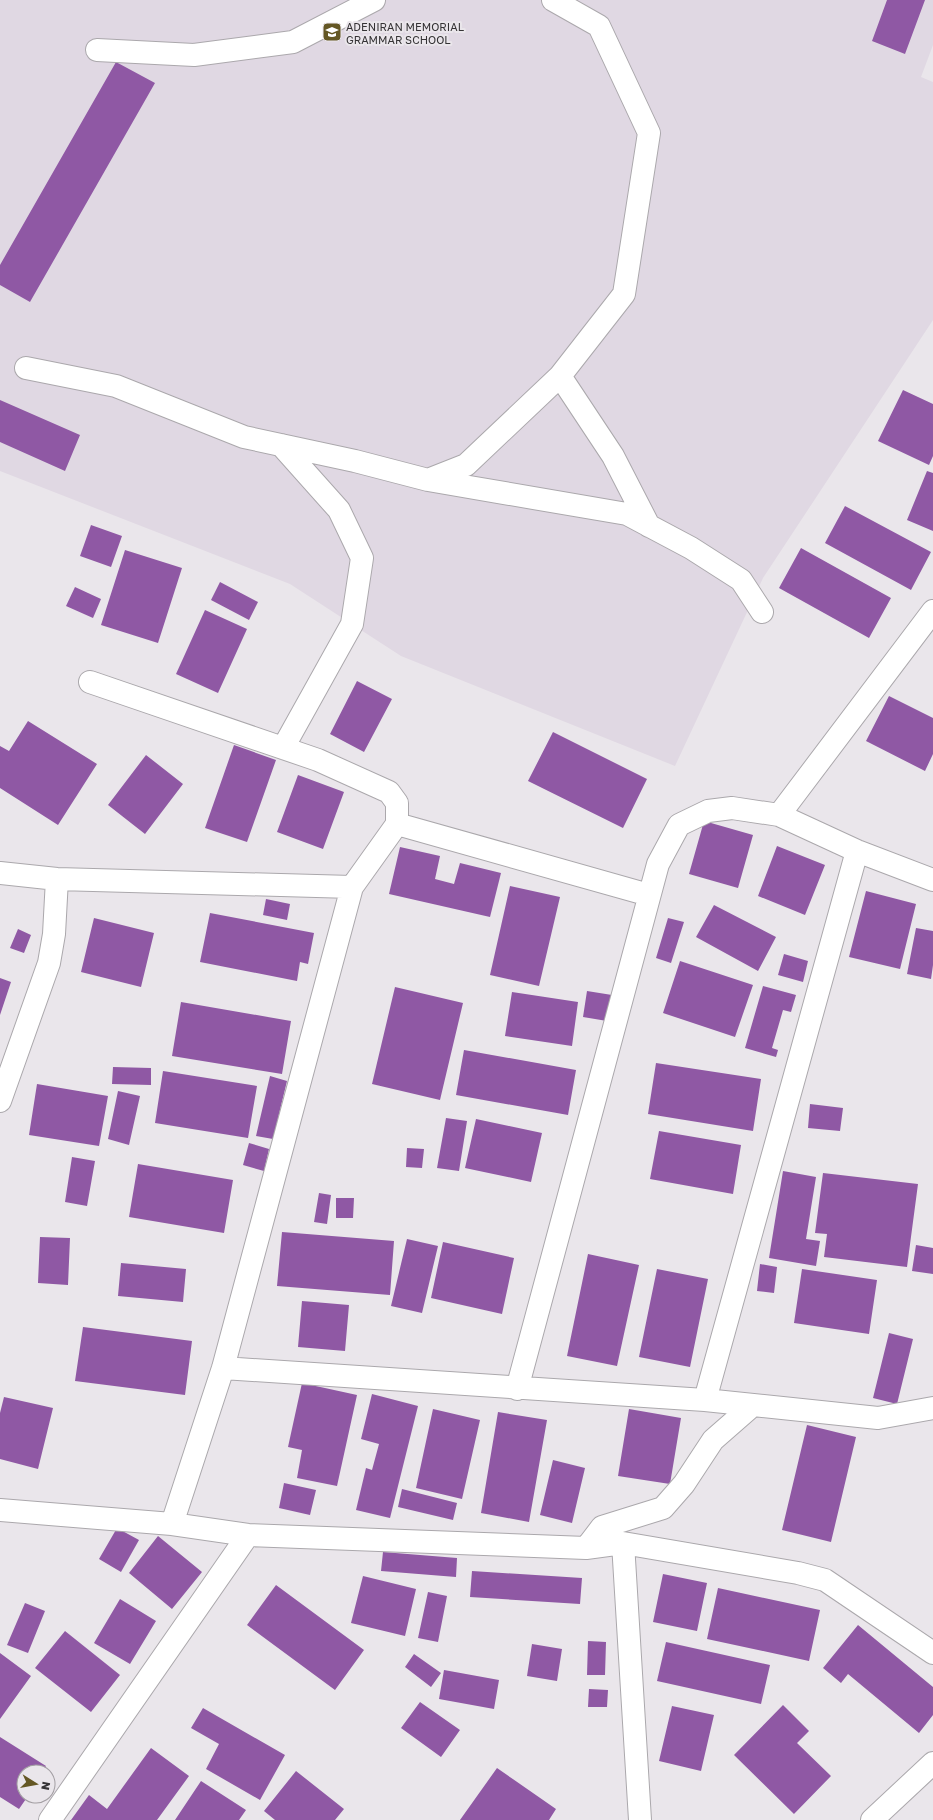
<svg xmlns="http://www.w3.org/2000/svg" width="933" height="1820" viewBox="0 0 933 1820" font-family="'Golos Text',sans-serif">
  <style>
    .built { fill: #e0d8e3 }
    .building { fill: #8f58a4 }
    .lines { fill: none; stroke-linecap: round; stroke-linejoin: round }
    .minor-casing { stroke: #aba8ac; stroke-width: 24 }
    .minor { stroke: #fff; stroke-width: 22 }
    .labels { text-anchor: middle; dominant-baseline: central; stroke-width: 4; stroke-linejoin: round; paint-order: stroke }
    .poi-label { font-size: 11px; fill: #353335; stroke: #eae6eb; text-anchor: start }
  </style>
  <rect width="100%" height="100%" fill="#eae6eb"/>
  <!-- built -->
  <path class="built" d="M0 0H933V45L921 77 933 82V320L763 578 675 766 401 656 290 584 0 471Z"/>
  <!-- building -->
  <path class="building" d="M887 0H925L905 54 872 41Z
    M116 62 155 83 30 302 0 285V265Z
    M903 390 933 404V456L929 465 878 441Z
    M0 400 80 435 65 471 0 442Z
    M927 471 933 473V531L907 520Z
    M845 506 931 552 911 590 825 543Z
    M91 525 122 536 111 567 80 556Z
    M801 548 891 598 869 638 779 588Z
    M125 550 182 568 158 643 101 625Z
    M220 582 258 602 249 620 211 600Z
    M75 587 101 599 93 618 66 606Z
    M205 610 247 629 218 693 176 674Z
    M357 681 392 699 364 752 330 734Z
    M889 696 933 718V754L925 771 866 741Z
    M28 721 97 764 58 825 0 788V746L9 751Z
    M553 732 647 779 623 828 528 781Z
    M234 745 276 760 247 842 205 828Z
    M146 755 183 784 145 834 108 805Z
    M298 775 344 792 323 849 277 832Z
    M704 821 753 835 738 888 689 874Z
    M777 846 825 865 805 915 758 896Z
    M400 847 440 856 435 879 454 884 460 863 501 873 490 917 389 894Z
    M510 886 560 897 539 986 490 975Z
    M866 891 916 904 900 969 849 957Z
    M266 899 290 904 287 920 263 915Z
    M714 905 776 937 758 971 696 937Z
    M210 913 314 933 308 964 300 962 297 981 200 962Z
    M94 918 154 933 141 987 81 972Z
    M668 918 684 922 671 963 656 958Z
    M916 928 933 931V965L931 979 907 974Z
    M18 929 31 935 24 953 10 948Z
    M784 954 808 961 803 982 778 975Z
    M680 961 753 985 735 1037 663 1013Z
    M0 978 11 982 0 1015Z
    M763 986 796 995 791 1012 783 1010 772 1048 778 1050 776 1057 745 1048Z
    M395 987 463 1003 440 1100 372 1084Z
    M587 991 612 995 607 1021 583 1017Z
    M512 992 578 1002 572 1046 505 1036Z
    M181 1002 291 1021 282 1074 172 1056Z
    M464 1050 576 1070 568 1115 456 1095Z
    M656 1063 761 1079 753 1131 648 1114Z
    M113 1067 151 1068V1085L112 1084Z
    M163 1071 257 1086 248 1138 155 1123Z
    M270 1076 287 1081 273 1139 256 1136Z
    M37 1084 108 1096 99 1146 29 1135Z
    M118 1091 140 1096 129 1145 108 1139Z
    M810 1104 843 1108 840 1131 808 1128Z
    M446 1118 467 1121 459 1171 437 1168Z
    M476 1119 542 1133 531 1182 465 1168Z
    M659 1131 741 1145 733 1194 650 1179Z
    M249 1143 269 1149 264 1171 243 1165Z
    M407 1148 424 1149 422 1168 406 1167Z
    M72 1157 95 1161 87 1206 65 1202Z
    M138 1164 233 1180 224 1233 129 1217Z
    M783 1171 816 1177 806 1239 820 1241 816 1266 769 1258Z
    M823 1173 918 1184 907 1267 824 1257 827 1234 815 1233Z
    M319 1193 331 1195 327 1224 314 1222Z
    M336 1198H354L353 1218H336Z
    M282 1232 394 1241 390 1295 277 1286Z
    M40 1237 70 1238 68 1285 38 1283Z
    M407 1239 438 1246 422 1313 391 1306Z
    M443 1242 514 1258 502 1314 431 1298Z
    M916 1245 933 1248V1274L912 1271Z
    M588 1254 639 1265 617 1366 567 1356Z
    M121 1263 186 1269 183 1302 118 1296Z
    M760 1264 777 1267 774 1293 757 1291Z
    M657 1269 708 1279 690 1367 639 1357Z
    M802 1269 877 1280 869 1334 794 1323Z
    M302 1301 349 1305 345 1351 298 1347Z
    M83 1327 192 1341 185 1395 75 1381Z
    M889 1333 913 1339 897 1404 873 1398Z
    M302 1383 357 1395 337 1486 297 1478 302 1450 288 1447Z
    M372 1394 418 1406 390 1518 356 1510 366 1468 372 1470 379 1444 361 1439Z
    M4 1397 53 1408 38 1469 0 1459V1413Z
    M433 1409 480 1420 462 1499 416 1488Z
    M629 1409 681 1418 670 1484 618 1476Z
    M498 1412 547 1420 529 1522 481 1513Z
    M807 1425 856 1437 831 1542 782 1530Z
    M553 1460 585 1468 572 1523 540 1515Z
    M284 1483 316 1490 310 1515 279 1508Z
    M402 1489 457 1503 453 1520 398 1507Z
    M117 1528 139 1540 121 1572 99 1559Z
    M158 1536 202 1572 172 1609 129 1573Z
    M383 1552 457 1558 456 1577 381 1571Z
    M472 1571 582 1578 580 1604 470 1597Z
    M663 1574 707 1583 697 1631 653 1622Z
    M363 1576 416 1589 405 1636 351 1623Z
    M276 1585 364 1650 335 1690 247 1625Z
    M718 1588 820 1610 809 1661 707 1639Z
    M428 1592 447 1596 438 1642 418 1638Z
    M120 1599 156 1621 130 1664 94 1643Z
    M25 1603 45 1611 28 1653 7 1645Z
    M858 1625 933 1687V1715L919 1733 848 1674 841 1683 823 1668Z
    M65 1631 120 1675 91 1712 35 1668Z
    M588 1641 606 1642 605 1675H587Z
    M666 1642 770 1665 761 1704 657 1681Z
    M532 1644 562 1649 557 1681 527 1676Z
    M0 1653 31 1676 0 1719Z
    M414 1654 441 1673 431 1687 405 1667Z
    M444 1670 499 1680 494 1709 439 1699Z
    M589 1689 608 1690 607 1707H588Z
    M420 1702 460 1730 441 1757 401 1728Z
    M783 1705 809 1731 797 1743 831 1776 794 1814 734 1755Z
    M672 1706 714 1715 701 1771 659 1761Z
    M203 1708 285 1755 260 1800 206 1769 219 1744 191 1728Z
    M0 1737 46 1766 42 1772H24V1796H28L19 1809 0 1797Z
    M151 1748 189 1776 157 1820H71L89 1795 107 1809Z
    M497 1768 556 1809 549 1820H460Z
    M296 1771 344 1809 335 1820H275L264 1811Z
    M201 1781 246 1810 239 1820H175Z"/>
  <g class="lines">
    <defs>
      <path id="minor" d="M97 50 194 55 293 42 374 0
        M26 368 116 386 244 437 355 461 428 480 627 514 691 548 741 580 762 612
        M560 376 613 456 649 526
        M281 445 339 510 362 558 352 624 283 748
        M428 480 466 465 560 376 624 294 649 133 599 26 553 0
        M90 682 318 760 389 792 397 803V824L352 887 223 1368 172 1524
        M779 815 933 611
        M397 824 649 895
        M0 873 57 879 352 887
        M0 1101 49 963 54 934 57 879
        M223 1368 705 1400 878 1418 933 1408
        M517 1389 658 864 679 825 708 811 732 808 779 815 857 851 933 880
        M705 1400 857 851
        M0 1510 172 1524 248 1535 586 1548 623 1543 798 1573 825 1580 933 1653
        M623 1543 640 1820
        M586 1548 602 1527 663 1508 684 1484 713 1440 753 1405
        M50 1820 248 1535
        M872 1820 933 1763"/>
    </defs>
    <!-- minor casing -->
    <use href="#minor" class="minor-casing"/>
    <!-- minor -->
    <use href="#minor" class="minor"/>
  </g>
  <!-- icons -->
  <defs>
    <symbol id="university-square" viewBox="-11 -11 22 22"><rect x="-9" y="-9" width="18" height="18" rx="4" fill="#645724" stroke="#eae6eb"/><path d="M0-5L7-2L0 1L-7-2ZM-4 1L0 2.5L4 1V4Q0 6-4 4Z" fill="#fff"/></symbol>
  </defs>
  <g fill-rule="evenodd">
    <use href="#university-square" x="321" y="21" width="22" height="22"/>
  </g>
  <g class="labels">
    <!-- poi labels -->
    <g class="poi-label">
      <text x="346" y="26">ADENIRAN MEMORIAL<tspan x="346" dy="13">GRAMMAR SCHOOL</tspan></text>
    </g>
  </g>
  <!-- north arrow -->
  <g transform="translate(36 1784) rotate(101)"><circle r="19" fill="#eae6eb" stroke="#a29ea2"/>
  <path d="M0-3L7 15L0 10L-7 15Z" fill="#645724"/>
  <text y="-6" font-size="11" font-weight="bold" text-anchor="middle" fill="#353335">N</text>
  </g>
</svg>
